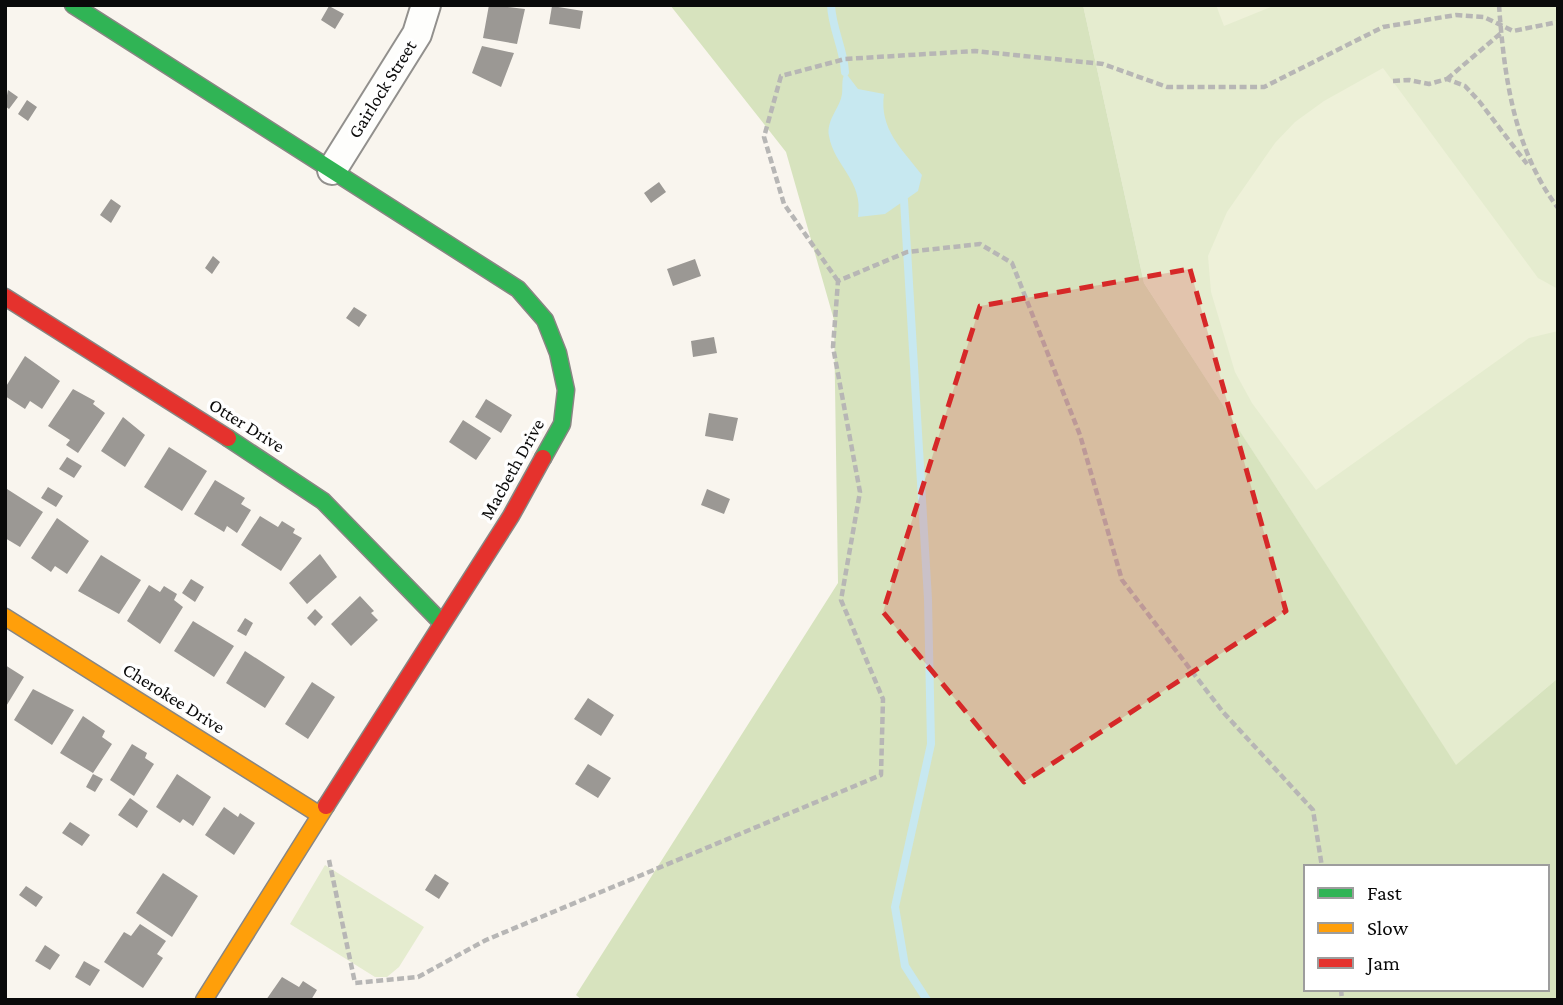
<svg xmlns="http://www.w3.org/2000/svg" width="1563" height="1005" viewBox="0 0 1563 1005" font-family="'Crimson Pro',serif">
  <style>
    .green { fill: #e5eccf }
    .forest { fill: #d7e3be; fill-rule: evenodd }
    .pitch { fill: #eef1d9 }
    .water { fill: #c7e8f0 }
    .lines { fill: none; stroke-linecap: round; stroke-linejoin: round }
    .stream { stroke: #c7e8f0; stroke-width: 8 }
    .building { fill: #9b9894 }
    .street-casing { stroke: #92908d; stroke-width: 32 }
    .fast-casing { stroke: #888683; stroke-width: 19 }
    .slow-casing { stroke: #888683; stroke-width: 19 }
    .jam-casing { stroke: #888683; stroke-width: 19 }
    .path { stroke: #b7b6b5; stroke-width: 4.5; stroke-dasharray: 7 3.5; stroke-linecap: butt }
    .street { stroke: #fefefc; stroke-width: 28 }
    .fast { stroke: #30b455; stroke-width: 16 }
    .slow { stroke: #ff9f0a; stroke-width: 16 }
    .jam { stroke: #e5322d; stroke-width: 16 }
    .marked { fill: #d62828; fill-opacity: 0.2; stroke: #d62828; stroke-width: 5; stroke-dasharray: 14 9; stroke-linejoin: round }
    .labels { text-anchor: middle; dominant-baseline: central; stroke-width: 7; stroke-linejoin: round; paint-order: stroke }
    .street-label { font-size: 19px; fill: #0a0a0a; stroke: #fff }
  </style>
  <rect width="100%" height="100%" fill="#f9f5ee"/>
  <!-- green -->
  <path class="green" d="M1083 5H1558V678L1456 766 1144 283Z
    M325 865 424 927 399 967 387 977H375L290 924Z"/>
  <!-- forest -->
  <path class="forest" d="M670 5H1083L1144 283 1456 765 1558 678V1000H582L576 995 838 583 834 320 786 152ZM1306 867H1547V989H1306Z"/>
  <!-- pitch -->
  <path class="pitch" d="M1216 5H1276L1224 26Z
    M1383 68 1538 278 1558 289V331L1529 338 1316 490 1252 403 1235 372 1211 292 1208 256 1227 212 1275 143 1295 122 1324 101Z"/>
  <!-- water -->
  <path class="water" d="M845 72 858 89 884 94C879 129 902 149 922 175L918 191 885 214 858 217C864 181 834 166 829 136 826 120 840 108 842 94 843 86 841 81 845 72Z"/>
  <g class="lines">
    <!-- stream -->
    <path class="stream" d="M831 5C832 29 844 49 845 72
      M904 200 928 599 931 744 895 907 905 966 927 1000"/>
  </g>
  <!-- building -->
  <path class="building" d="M489 5 525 9 517 44 483 38Z
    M329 6 344 14 335 29 321 20Z
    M552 6 583 11 580 29 549 24Z
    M482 46 514 53 501 87 472 73Z
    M8 90 18 97 9 109 5 106Z
    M27 100 37 107 28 121 18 114Z
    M659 182 666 192 651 203 644 193Z
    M111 199 121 206 111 223 100 215Z
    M213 256 220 262 212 274 205 268Z
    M695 259 701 276 673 286 667 269Z
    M354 307 367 315 359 327 346 318Z
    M714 337 717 353 693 357 691 341Z
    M25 356 60 381 42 409 30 401 25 409 5 396V388Z
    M73 389 95 401 93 404 105 413 78 453 66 445 70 440 48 426Z
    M486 399 512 415 501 433 475 417Z
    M709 413 738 418 733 441 705 436Z
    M123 417 145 435 125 467 101 451Z
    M463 420 491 438 476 460 449 442Z
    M169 447 207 471 182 511 144 487Z
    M67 457 82 466 74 478 59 469Z
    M215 480 245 498 241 504 251 510 237 533 227 526 224 532 194 514Z
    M48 487 63 496 56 507 41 498Z
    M7 489 43 512 20 547 5 538Z
    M707 489 730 499 724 514 701 505Z
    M260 516 278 527 282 521 295 529 293 533 302 538 281 571 241 545Z
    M57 518 89 541 67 574 55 566 51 572 31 558Z
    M320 554 337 577 307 604 289 583Z
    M101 555 141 580 119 614 78 591Z
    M191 579 204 587 195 602 182 593Z
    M149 585 160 592 164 586 177 594 174 600 183 607 160 644 127 621Z
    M360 596 374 611 371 613 378 620 351 646 331 624Z
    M315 609 323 617 315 626 307 618Z
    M245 618 253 623 246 636 237 631Z
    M193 621 234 646 214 677 174 651Z
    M245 651 285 677 265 708 226 683Z
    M5 665 24 677 5 708Z
    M312 682 335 697 308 739 285 724Z
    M33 689 74 710 52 745 14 720Z
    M588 698 614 715 601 736 574 719Z
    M83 716 105 731 102 737 112 744 93 773 60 753Z
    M132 744 147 753 145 758 154 764 134 796 110 780Z
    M588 764 611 778 598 798 575 784Z
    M93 774 103 779 95 792 86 787Z
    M177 774 211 797 193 826 183 819 180 823 156 807Z
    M130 798 148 811 137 828 118 815Z
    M224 807 238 817 240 813 255 823 234 855 205 835Z
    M70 822 90 835 82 846 62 833Z
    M163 873 198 896 172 937 136 913Z
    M435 874 449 883 439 899 425 890Z
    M26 886 43 897 36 907 19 895Z
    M140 924 166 941 157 954 163 958 143 988 104 962 124 932 131 936Z
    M45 945 60 955 50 970 35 961Z
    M84 961 100 970 90 986 75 977Z
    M282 977 299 987 303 981 317 990 311 1000H266Z"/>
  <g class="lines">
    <defs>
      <path id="street" d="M332 170 417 34 426 5"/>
      <path id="fast" d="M73 5 518 289 545 320 558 353 566 390 562 424 543 458
        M228 438 323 501 441 622"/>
      <path id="slow" d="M5 617 320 815
        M204 1000 326 806"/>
      <path id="jam" d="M5 297 228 438
        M326 806 511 516 543 458"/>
    </defs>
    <!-- street casing -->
    <use href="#street" class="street-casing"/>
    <!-- fast casing -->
    <use href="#fast" class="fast-casing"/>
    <!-- slow casing -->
    <use href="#slow" class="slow-casing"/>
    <!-- jam casing -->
    <use href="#jam" class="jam-casing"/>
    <!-- path -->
    <path class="path" d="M1499 5C1504 76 1514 150 1558 208
      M1447 79 1501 33
      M1393 81 1409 80 1429 84 1447 79 1465 86 1479 101 1527 164
      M838 281 784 204 764 137 781 76 845 59 975 51 1103 64 1167 87H1264L1383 27 1456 15 1484 17 1513 31 1558 22
      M329 860 355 983 418 977 486 940 881 775 883 699 841 600 860 492 833 347 838 281 907 252 980 244 1012 263 1080 435 1122 580 1223 712 1313 810 1322 867
      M1341 989 1342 1000"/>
    <!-- street -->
    <use href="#street" class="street"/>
    <!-- fast -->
    <use href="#fast" class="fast"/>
    <!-- slow -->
    <use href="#slow" class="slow"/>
    <!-- jam -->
    <use href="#jam" class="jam"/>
  </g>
  <!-- marked area -->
  <path class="marked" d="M1190 269 1286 611 1024 782 883 612 980 306Z"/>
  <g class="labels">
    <!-- street labels -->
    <g class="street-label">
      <text transform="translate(382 89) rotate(-58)">Gairlock Street</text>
      <text transform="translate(247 425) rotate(32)">Otter Drive</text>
      <text transform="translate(512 469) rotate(-61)">Macbeth Drive</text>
      <text transform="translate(174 698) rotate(32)">Cherokee Drive</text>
    </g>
  </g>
  <!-- border -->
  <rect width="1563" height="1005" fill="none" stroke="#0a0a0a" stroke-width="14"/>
  <!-- legend -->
  <rect x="1304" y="865" width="245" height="126" fill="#ffffff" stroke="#9d9d9d" stroke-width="2"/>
  <rect x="1318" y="888" width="35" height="10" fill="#30b455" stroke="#9d9d9d" stroke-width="2"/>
  <text x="1367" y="900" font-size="21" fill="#0a0a0a">Fast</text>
  <rect x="1318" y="923" width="35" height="10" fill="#ff9f0a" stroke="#9d9d9d" stroke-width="2"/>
  <text x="1367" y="935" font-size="21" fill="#0a0a0a">Slow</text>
  <rect x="1318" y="958" width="35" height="10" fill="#e5322d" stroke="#9d9d9d" stroke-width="2"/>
  <text x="1367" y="970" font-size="21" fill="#0a0a0a">Jam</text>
</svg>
